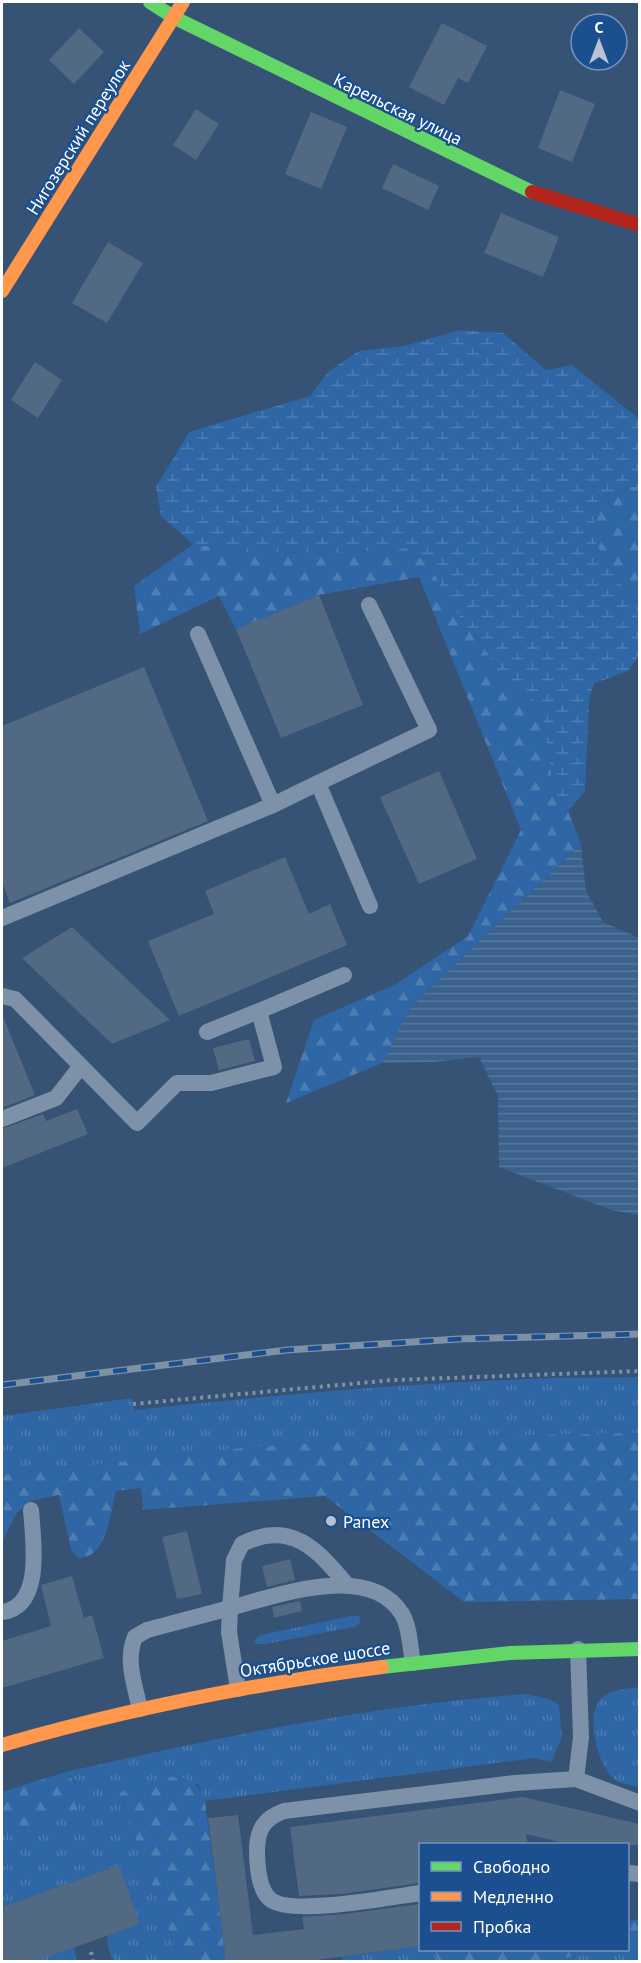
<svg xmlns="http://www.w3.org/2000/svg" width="641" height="1963" viewBox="0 0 641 1963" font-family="'PT Sans',sans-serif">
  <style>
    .grass { fill: url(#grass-tufts) }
    .forest { fill: url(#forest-firs) }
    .wetland { fill: url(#wetland-marsh) }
    .water { fill: url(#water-rules) }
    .building { fill: #526984 }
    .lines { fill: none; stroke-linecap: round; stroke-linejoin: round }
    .path { stroke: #7d92a8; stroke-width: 4; stroke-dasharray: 3 4.5; stroke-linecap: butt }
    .lane { stroke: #7d92a8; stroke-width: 16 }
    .fast { stroke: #63d668; stroke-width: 14 }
    .slow { stroke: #ff974d; stroke-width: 14 }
    .jam { stroke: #b3261e; stroke-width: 14 }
    .rail-casing { stroke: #7e92a7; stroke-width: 7 }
    .rail { stroke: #1b4f8f; stroke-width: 4.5; stroke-dasharray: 14; stroke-linecap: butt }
    .poi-dot { fill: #b9c2ce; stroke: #1b4f8f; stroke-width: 2 }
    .labels { text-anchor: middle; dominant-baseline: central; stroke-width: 4.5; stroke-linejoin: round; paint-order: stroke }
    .street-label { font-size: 18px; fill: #fff; stroke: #1b4f8f }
    .poi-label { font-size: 18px; fill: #fff; stroke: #1b4f8f; text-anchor: start }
  </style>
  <defs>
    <pattern id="grass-tufts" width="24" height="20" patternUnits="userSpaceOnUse" patternTransform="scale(1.5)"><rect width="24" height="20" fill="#2f66a5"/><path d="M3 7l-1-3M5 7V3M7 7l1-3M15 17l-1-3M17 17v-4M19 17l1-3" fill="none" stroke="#4e7db2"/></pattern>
    <pattern id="forest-firs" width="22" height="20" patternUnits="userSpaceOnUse" patternTransform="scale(1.5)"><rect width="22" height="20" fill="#2f66a5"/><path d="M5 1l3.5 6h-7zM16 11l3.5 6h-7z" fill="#4e7db2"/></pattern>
    <pattern id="wetland-marsh" width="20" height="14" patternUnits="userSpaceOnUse" patternTransform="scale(1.5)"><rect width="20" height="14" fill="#2f66a5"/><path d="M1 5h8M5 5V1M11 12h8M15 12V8" fill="none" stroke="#4e7db2"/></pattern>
    <pattern id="water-rules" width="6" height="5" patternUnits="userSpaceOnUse" patternTransform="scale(1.5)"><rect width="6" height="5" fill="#3b618d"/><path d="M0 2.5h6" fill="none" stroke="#58799e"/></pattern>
  </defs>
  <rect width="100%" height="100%" fill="#365274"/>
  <!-- grass -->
  <path class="grass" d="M639 1377V1433L430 1437 251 1447 2 1475V1416L132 1398 135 1410C302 1392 470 1377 639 1377Z
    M351 1616H359L361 1623 354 1627 265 1644H255L254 1640 260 1635Z
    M639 1687H640L639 1787C632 1785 619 1784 613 1778 598 1764 585 1717 600 1700 610 1689 626 1689 639 1687Z
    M526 1694 549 1699 559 1705 562 1737 551 1762 535 1758 205 1801 198 1784 119 1793 180 1961H114C98 1936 114 1893 119 1865L2 1907V1835L76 1808V1782L65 1772C216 1738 370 1705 526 1694Z
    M420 1946V1950H435L438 1961 345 1962 341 1957Z
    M74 1947 76 1961 37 1960Z
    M639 1948V1961H538Z"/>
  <!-- forest -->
  <path class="forest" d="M623 487H639V647L636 602 614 576 593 538 598 499Z
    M193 544 244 552 345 553 406 548 430 565 450 604 515 689 534 700 546 727 548 757 555 792 568 811 581 844 412 1006 382 1063 286 1103 314 1020 394 985 468 936 521 830 419 577 319 595 236 629 219 596 140 634 134 586Z
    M639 1433V1599L464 1602 325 1496 143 1510 141 1488 116 1491C111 1512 106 1560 78 1558L71 1550 59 1495 30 1501 16 1514 2 1541V1475L251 1447 430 1437Z
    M65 1772C78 1784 81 1791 76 1809L2 1835V1792Z
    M164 1777C189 1777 195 1777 205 1801L226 1961H180L119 1793Z
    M639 1919V1948L538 1961H438L435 1950H628V1921Z"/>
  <!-- wetland -->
  <path class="wetland" d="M460 330 503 333 546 370 572 365 639 419V487H623L598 499 593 538 614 576 636 602 640 654 628 671 593 684 589 703 585 791 568 811 555 792 548 757 546 727 534 700 515 689 450 604 430 565 406 548 345 553 244 552 193 544 161 516 156 487 189 432 310 396 329 371 359 351 404 346Z"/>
  <!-- water -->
  <path class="water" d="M581 844 586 891 603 922 639 938V1215L611 1210 499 1167 498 1096 479 1057 434 1062 382 1063 412 1006Z"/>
  <!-- building -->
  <path class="building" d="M442 23 487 46 468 83 458 78 444 105 409 87Z
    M79 28 104 52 74 84 49 60Z
    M560 90 595 104 572 162 538 148Z
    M196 109 219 124 196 160 173 145Z
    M311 112 347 127 321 189 285 174Z
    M393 164 439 186 428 210 382 188Z
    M501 213 559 237 543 277 484 253Z
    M108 242 143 263 107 323 72 303Z
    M35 362 62 380 38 418 11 400Z
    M319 595 363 705 281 738 236 629Z
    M144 667 208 821 10 903 2 882V726Z
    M439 771 477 859 419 884 380 797Z
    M285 857 309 914 330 904 347 945 179 1016 148 941 214 914 205 891Z
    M72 927 170 1020 112 1044 22 958Z
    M2 1014 35 1095 2 1108Z
    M249 1039 255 1061 219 1070 213 1048Z
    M77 1109 88 1134 2 1168V1129L43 1114 46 1121Z
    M187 1531 202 1594 177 1599 162 1537Z
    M290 1559 295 1580 267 1587 262 1566Z
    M72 1576 84 1618 92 1615 104 1658 2 1688V1641L51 1626 41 1585Z
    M300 1601 302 1611 274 1618 272 1607Z
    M523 1797 639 1824V1845H573L526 1834 528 1845H420V1883L341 1894 299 1896 290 1827Z
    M238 1815 253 1935 304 1929 302 1917 344 1914 420 1904V1946L302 1962H226L208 1818Z
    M119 1865 140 1924 33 1962H2V1907Z"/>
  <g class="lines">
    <!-- path -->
    <path class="path" d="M133 1404 393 1380 640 1371
      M91 1952 93 1962"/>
    <!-- lane -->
    <path class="lane" d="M198 634 273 805
      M318 783 429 730 369 605
      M2 918 273 805 318 783 370 906
      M2 996 15 999 81 1066 56 1098 2 1119
      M259 1011 344 975
      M81 1066 137 1123 177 1083H211L274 1067 259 1011 207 1032
      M2 1612C44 1607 33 1540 31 1510
      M578 1649 581 1737 576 1779 640 1803
      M238 1689 229 1632 230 1608C276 1596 369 1561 402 1614 410 1627 410 1648 413 1663
      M140 1709C135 1686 125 1660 135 1637L147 1630 230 1608 234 1560 242 1544C291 1519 318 1550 347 1585
      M628 1873 640 1874
      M420 1893C391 1897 292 1916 271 1900 258 1890 257 1864 257 1848 258 1828 265 1818 284 1811L515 1783 576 1779"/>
    <!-- fast -->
    <path class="fast" d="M150 2 175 18 532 192
      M382 1667 510 1653 640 1649"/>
    <!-- slow -->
    <path class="slow" d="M2 291 183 2
      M2 1745C127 1709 253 1684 382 1667"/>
    <!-- jam -->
    <path class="jam" d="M532 192 640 225"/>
    <defs>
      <path id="rail" d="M2 1385 287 1350 459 1339 640 1334"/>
    </defs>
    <!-- rail casing -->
    <use href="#rail" class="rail-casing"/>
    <!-- rail -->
    <use href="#rail" class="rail"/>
  </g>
  <!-- markers -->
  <circle class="poi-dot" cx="331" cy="1521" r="6"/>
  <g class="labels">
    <!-- street labels -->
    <g class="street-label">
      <text transform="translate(398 109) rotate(26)">Карельская улица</text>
      <text transform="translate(78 137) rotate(-58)">Нигозерский переулок</text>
      <text transform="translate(315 1659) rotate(-9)">Октябрьское шоссе</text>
    </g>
    <!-- poi labels -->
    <g class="poi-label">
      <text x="343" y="1521">Panex</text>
    </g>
  </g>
  <!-- border -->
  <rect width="641" height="1963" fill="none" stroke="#ffffff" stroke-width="6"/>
  <!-- legend -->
  <rect x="419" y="1843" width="210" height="108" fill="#1b4f8f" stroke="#7695bc" stroke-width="1.5"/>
  <rect x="431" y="1862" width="30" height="9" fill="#63d668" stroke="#7695bc" stroke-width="1.5"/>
  <text x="473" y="1873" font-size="18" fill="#ffffff">Свободно</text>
  <rect x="431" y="1892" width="30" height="9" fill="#ff974d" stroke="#7695bc" stroke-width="1.5"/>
  <text x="473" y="1903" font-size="18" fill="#ffffff">Медленно</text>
  <rect x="431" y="1922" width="30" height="9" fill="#b3261e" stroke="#7695bc" stroke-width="1.5"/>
  <text x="473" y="1933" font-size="18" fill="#ffffff">Пробка</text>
  <!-- north arrow -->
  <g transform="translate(599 42)"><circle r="28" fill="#1b4f8f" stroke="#7695bc" stroke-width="1.5"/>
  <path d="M0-4.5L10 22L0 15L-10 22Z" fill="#b9c2ce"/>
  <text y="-9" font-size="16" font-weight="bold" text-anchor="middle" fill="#ffffff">С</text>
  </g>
</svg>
